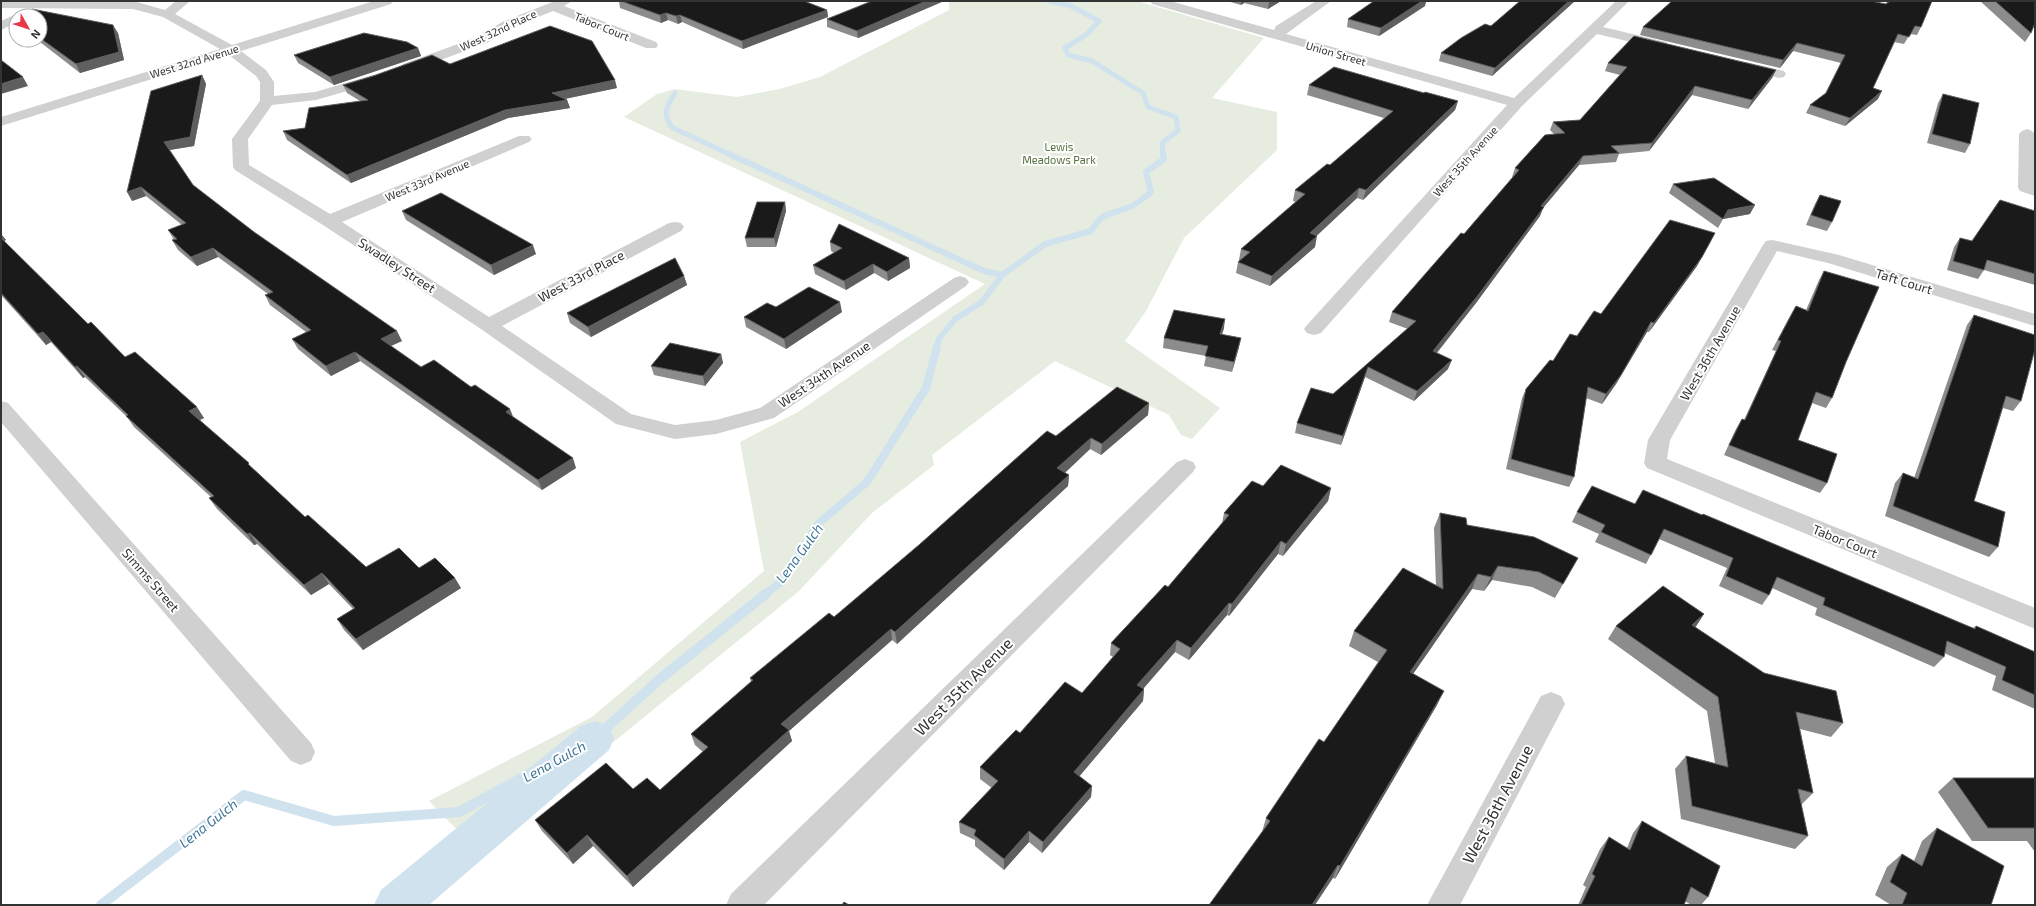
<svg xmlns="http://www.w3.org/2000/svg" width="2036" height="906" viewBox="0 0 2036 906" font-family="'Exo 2',sans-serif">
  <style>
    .green { fill: #e6ecdf }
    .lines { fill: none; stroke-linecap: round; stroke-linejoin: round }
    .stream-far3 { stroke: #cfe2ee; stroke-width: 5 }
    .stream-far2 { stroke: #cfe2ee; stroke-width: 6 }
    .stream-far1 { stroke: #cfe2ee; stroke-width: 8 }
    .stream { stroke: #cfe2ee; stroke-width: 10 }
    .canal { fill: #cfe2ee; fill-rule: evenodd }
    .minor { fill: #d0d0d0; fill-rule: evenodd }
    .wall { fill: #8c8c8c }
    .shaded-wall { fill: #5f5f5f }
    .building { fill: #1a1a1a; stroke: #5f5f5f }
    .labels { text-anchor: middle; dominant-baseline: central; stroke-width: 4; stroke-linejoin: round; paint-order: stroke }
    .far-street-label { font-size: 11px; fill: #333; stroke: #fff }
    .far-park-label { font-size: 11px; fill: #56703f; stroke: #fff }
    .street-label { font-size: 13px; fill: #333; stroke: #fff }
    .water-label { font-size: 14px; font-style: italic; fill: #3f7597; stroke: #fff }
    .near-street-label { font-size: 16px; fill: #333; stroke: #fff }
  </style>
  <rect width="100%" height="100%" fill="#fff"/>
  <!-- green -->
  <path class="green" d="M949 1H1137L1264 38 1212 98 1277 112V150L1184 238 1146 311 1125 341 1220 408 1192 439 1181 435 1169 415 1055 361 932 455 934 465 872 513 799 591 605 749 466 839 429 801 592 717 764 571 740 442 798 412 985 284 624 117 657 94 675 89 737 97 780 89 820 77 949 10Z"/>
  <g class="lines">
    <!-- stream-far3 -->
    <path class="stream-far3" d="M1050 1 1071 6 1099 21 1086 35 1065 48 1068 55 1092 61 1143 93 1148 107 1176 117 1178 131 1162 143 1163 154
      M675 93C667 106 661 115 673 128L729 154"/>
    <!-- stream-far2 -->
    <path class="stream-far2" d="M727 153 984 271 1002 275
      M937 348 939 339 955 319 982 302 1002 275 1045 244 1091 231C1102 212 1109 215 1127 208 1137 205 1143 198 1151 192L1146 172 1164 159 1163 153"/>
    <!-- stream-far1 -->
    <path class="stream-far1" d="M765 594 781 582 819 523 867 482 926 388 937 347"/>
    <!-- stream -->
    <path class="stream" d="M101 905 244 795 334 821 459 812 595 738 661 678 767 593"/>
    <!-- canal -->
    <path class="canal" d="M595 721 609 726 614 738 609 750 429 905H374L381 890 581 726Z"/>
    <!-- minor -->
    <path class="minor" d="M1 1H133L165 10 176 1H190L175 14 232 45 374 1H393L391 4 241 51 266 70 274 82V96L315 92 373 75 378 76 380 79 378 82 316 100 272 105 248 139 249 165 330 214 519 136H529L532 139 529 142 342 222 489 317 669 223 675 222 681 223 684 227 681 231 502 326 631 414 675 425 716 420 760 408 954 278 960 276 966 278 969 282 966 286 774 418 716 434 675 439 616 424 481 329 323 225 235 170 233 167 232 139 260 101V82L256 76 229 55 1 126V117L220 49 163 17 133 9 1 8Z
      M555 1H572L564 6 656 42 658 45 656 48H646L553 11 514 27 487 43 413 70H403L401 67 403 64 477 37 504 21Z
      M1150 1H1170L1274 30 1276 26 1316 1H1331L1286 34 1514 98 1616 1H1629L1603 27 1666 42 1668 45 1661 49 1597 34 1522 106 1321 333 1314 335 1307 333 1304 329 1307 325 1507 105 1152 4Z
      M16 14 21 16H16V23L1 30V21Z
      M1746 62 1784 71 1786 74 1784 77 1779 78 1741 69 1739 66 1741 63Z
      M2027 129 2032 131 2035 134V196L2020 191 2018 188 2019 134 2022 131Z
      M1772 240 1839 255 2035 314V326L1828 263 1777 251 1670 440 1667 459 2035 608V629L1647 468 1644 463 1648 440 1763 245 1766 241Z
      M1 401 8 403 311 743 315 752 311 761 301 765 291 761 1 422Z
      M1185 459 1193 462 1196 467 1193 472 764 905H726L731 894 1177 462Z
      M1551 692 1561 696 1565 704 1460 905H1427L1541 696Z"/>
  </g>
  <!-- wall -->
  <path class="wall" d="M619 1H804L827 10 828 17 743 49 682 22 678 24 668 20 661 23 620 8Z
    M872 1H944L858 38 827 27V19Z
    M1227 1H1281L1268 9 1244 3 1241 5Z
    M1374 1H1426L1425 6 1379 36 1347 27 1348 19Z
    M1520 1H1575L1492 76 1439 61 1441 53 1491 26Z
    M1883 1H1932L1921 27 1917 35 1910 34 1904 44 1894 42 1873 88 1878 99 1845 126 1806 113 1810 105 1825 94 1841 63 1793 51 1780 68 1640 35 1643 27 1886 4 1887 3 1886 2Z
    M1980 1H2035L2031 33 2025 42Z
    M40 16 118 33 124 60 80 73 40 42 38 40H40Z
    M418 48 421 56 334 85 298 63 294 55Z
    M1608 63 1776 70 1772 78 1748 109 1692 95 1649 151 1619 154 1616 162 1579 165 1543 208 1540 216 1476 303 1437 353 1448 369 1414 401 1365 377 1341 445 1295 433 1297 423 1333 394 1408 329 1389 322 1392 312 1464 234 1513 177H1512L1515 168 1554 134 1550 130 1553 122 1580 120 1620 75 1605 71Z
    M450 64 617 88 565 99 567 100 570 108 508 118 351 183 287 140 283 131 305 128 360 101 347 93 343 85Z
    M202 75 206 84 194 146 170 150 193 185 254 232 402 341 391 346 421 367 513 417 576 468 542 490 360 361 331 376 298 349 292 339 306 332 270 305 265 295 268 294 218 257 197 266 178 250 172 240H174L168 230 182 225 146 196 132 201Z
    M1309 85 1424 93 1458 101 1455 110 1363 200 1357 198 1316 236 1315 247 1270 286 1236 273 1238 262 1240 260H1239L1241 249 1296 202 1293 201 1295 190 1330 165 1384 118 1307 95Z
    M1943 94 1970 144 1965 153 1927 143 1938 103Z
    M1673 184 1750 214 1723 219 1718 228 1669 193Z
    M1820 195 1832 222 1827 231 1806 225 1815 204Z
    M785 202 786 211 776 247H747L745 238Z
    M402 211 536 254 494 275 406 220Z
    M2035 211V285L1984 270 1978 279 1947 270 1954 247 1960 238 1972 241Z
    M1715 233 1697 266 1649 332H1647L1616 384 1602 404 1586 398 1574 477 1569 487 1506 469 1522 398 1526 389 1577 336 1601 314Z
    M1 234 6 240 4 241 88 324 125 357 204 418 200 420 305 517 366 567 419 568 461 588 363 650 344 630 337 619 353 609 329 584 311 595 257 544 254 545 217 509 209 498 211 497 134 427 127 417 85 377 83 378 51 342 46 345 1 295Z
    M830 242 909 258 910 268 888 281 874 273 846 290 815 274 813 265 834 253 831 251Z
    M1824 271 1846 362 1832 398 1826 408 1812 403 1798 440 1827 483 1820 493 1724 455 1736 429 1742 419 1744 420 1776 351 1772 350 1790 316 1796 306 1806 310 1819 280Z
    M684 276 687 285 591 337 570 323 567 313Z
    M776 307 842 312 786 349 746 327 744 317Z
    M1974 315 2021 401 2013 411 2003 408 1974 501 1998 547 1989 557 1885 516 1895 483 1903 473 1914 478 1967 325Z
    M1224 328 1222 334 1239 347 1232 372 1204 366 1206 356 1163 348 1164 338Z
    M721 354 723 363 705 386 654 375 651 366Z
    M1149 403 1148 415 1101 455 1090 449 1065 473 1069 475 1068 486 897 644 892 640 789 731 792 741 633 887 593 846 573 864 542 831 535 820 633 789 660 790 703 752 695 745 691 734 751 682 750 678 834 617 1056 436Z
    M1263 486 1331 488 1328 501 1283 556 1278 554 1229 616 1227 615 1189 660 1175 652 1143 689H1144L1143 701 1079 776 1092 786 1091 797 1042 853 1029 842 1004 870 975 846V840L960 833 959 822 992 788 980 779V767L1020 733 1082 693 1113 657 1110 655 1111 643 1168 587 1222 523 1224 513Z
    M1635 504 1973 628 1976 626 2035 652V709L1992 690 1996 676 1944 653V657L1934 667 1815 615 1817 608 1772 588 1769 595 1762 605 1719 586 1727 568 1659 539 1646 564 1595 542 1599 534 1572 522 1577 512Z
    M1440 513 1570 572 1555 598 1532 587 1492 580 1484 591 1472 589 1413 674 1437 705 1335 879 1262 832 1266 818 1324 742 1378 662 1349 646 1354 631 1436 586 1434 528Z
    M1704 614 1695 627 1764 673 1843 723 1831 737 1800 729 1813 793 1801 805 1808 836 1795 849 1681 819 1675 769 1686 756 1715 763 1707 711 1608 639 1616 626Z
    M1953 778H2035V852L2027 841H1972L1938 792Z
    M1642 821 1708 897 1701 905H1691L1685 901 1684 905H1578L1586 887 1583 885 1600 849 1609 837 1627 848 1633 833Z
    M1937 828 1991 905H1891L1875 895 1887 867 1902 854 1914 861 1922 841Z"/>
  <!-- shaded-wall -->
  <path class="shaded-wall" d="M926 1H944L858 38 857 31Z
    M1241 1H1244V3L1241 5Z
    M1271 1H1281L1268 9 1269 2Z
    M1422 1H1426L1425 6 1379 36 1381 28Z
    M1569 1H1575L1492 76 1495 68Z
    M827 10 828 17 743 49 742 41Z
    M666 13 668 20 661 23 660 15Z
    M680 15 682 22 678 24 676 16Z
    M113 25 118 33 124 60 80 73 76 64Z
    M1797 43 1793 51 1780 68 1783 60Z
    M418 48 421 56 334 85 330 77Z
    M1776 70 1772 78 1748 109 1752 100Z
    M202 75 206 84 194 146 169 150 164 142Z
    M23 77 28 86 1 94V84Z
    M615 80 617 88 554 101 552 93Z
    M1695 86 1692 95 1649 151 1652 143Z
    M1882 91 1878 99 1845 126 1850 118Z
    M567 100 570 108 508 118 351 183 347 175 505 110Z
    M1458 101 1455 110 1363 200 1366 190Z
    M1583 156 1579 165 1543 208 1540 216 1476 303 1430 361 1433 351 1541 206Z
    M141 187 146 196 132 201 127 192Z
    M1359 188 1357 198 1308 244 1310 233Z
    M785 202 786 211 776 247 774 238Z
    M1755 205 1750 214 1723 219 1718 228 1728 210Z
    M1715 233 1697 266 1649 332 1654 323Z
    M1 234 6 240 2 242 1 240Z
    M1317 236 1315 247 1270 286 1272 276Z
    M533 245 536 254 494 275 491 265Z
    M213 248 218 257 197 266 191 257Z
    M909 258 910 268 888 281 887 272Z
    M873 264 874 273 846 290 844 281Z
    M684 276 687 285 591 337 588 327Z
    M840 302 842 312 786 349 784 339Z
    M1225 319 1224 328 1219 344 1220 334Z
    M1651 322 1647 332 1616 384 1602 404 1606 394Z
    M397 331 402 341 386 348 381 339Z
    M43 332 51 342 46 345 38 334Z
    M1241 338 1239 347 1232 372 1234 362Z
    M355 352 360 361 331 376 326 366Z
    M721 354 723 363 705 386 703 376Z
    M1452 360 1448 369 1414 401 1417 391Z
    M77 366 85 377 83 378 75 367Z
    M1368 367 1365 377 1341 445 1343 436Z
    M1149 403 1148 415 1101 455 1102 444Z
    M197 407 204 418 197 421 189 411Z
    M510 409 514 419 506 412Z
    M1091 438 1090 449 1057 480V468Z
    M573 458 576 468 542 490 538 480Z
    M1069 475 1068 486 897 644 895 632Z
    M1331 488 1328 501 1283 556 1286 544Z
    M250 533 257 544 254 545 247 534Z
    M1281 541 1278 554 1229 616 1232 604Z
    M1498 566 1492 580 1484 591 1491 577Z
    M322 573 329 584 311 595 304 585Z
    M1478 574 1472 589 1404 687 1410 672Z
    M455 578 461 588 363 650 356 639Z
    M1229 603 1227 615 1189 660 1191 648Z
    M1704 614 1695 628 1692 625Z
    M891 629 892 640 789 731 792 741 633 887 627 876 781 724Z
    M1177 640 1175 652 1136 697 1137 685Z
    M1144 689 1143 701 1073 784 1074 772Z
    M1444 691 1437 705 1335 879 1340 866Z
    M1092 786 1091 797 1042 853 1043 842Z
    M1029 831V842L1004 870V859Z
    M587 835 593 846 573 864 567 853Z
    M1338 865 1333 878 1315 905H1312Z"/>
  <!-- building -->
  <path class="building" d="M621 1H804L827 10 742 41 680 15 676 16 666 13 660 15Z
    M872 1H926L857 31 827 19Z
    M1374 1H1422L1381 28 1348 19Z
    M1520 1H1569L1495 68 1441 53 1461 38 1485 24 1491 26Z
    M1672 1H1871L1886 4 1890 1H1932L1921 27 1915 26 1909 37 1898 34 1873 88 1882 91 1850 118 1810 105 1826 93 1845 55 1797 43 1783 60 1643 27Z
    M1995 1H2035V23L2031 33Z
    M32 9 113 25 119 52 76 64 40 38V16H33Z
    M550 26 592 41 615 80 552 93 567 100 505 110 347 175 283 131 305 128 309 108 368 100 343 85 373 76 432 55 450 64Z
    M364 33 407 42 418 48 330 77 294 55Z
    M1634 36 1776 70 1752 100 1695 86 1652 143 1611 146 1619 153 1583 156 1541 206 1544 207 1479 294 1433 351 1452 360 1417 391 1368 367 1343 436 1297 423 1311 388 1333 394 1416 321 1392 312 1461 233 1464 234 1519 170 1515 168 1545 135 1565 133 1553 122 1580 120 1627 67 1608 63Z
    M1 60 23 77 1 84Z
    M1334 67 1424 93 1425 92 1458 101 1366 190 1359 188 1310 233 1317 236 1272 276 1238 262 1250 252 1241 249 1305 194 1295 190 1327 164 1330 165 1393 111 1309 85Z
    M202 75 190 137 164 142 193 185 254 232 397 331 381 339 421 367 434 360 471 387 475 385 510 409 506 412 573 458 538 480 355 352 326 366 292 339 311 330 265 295 273 292 213 248 191 257 172 240 177 239 168 230 186 223 141 187 127 192 151 91Z
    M1943 94 1979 103 1970 144 1932 134Z
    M1714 178 1755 205 1728 210 1723 219 1673 184Z
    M441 193 533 245 491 265 402 211Z
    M1820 195 1841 201 1832 222 1811 215Z
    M2000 200 2035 211V274L1987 260 1984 270 1953 261 1960 238 1972 241Z
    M757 202H785L774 238H745Z
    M1670 220 1715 233 1702 257 1654 323 1651 322 1621 375 1606 394 1588 387 1574 477 1511 459 1526 389 1550 360 1553 361 1570 334 1577 336 1594 311 1601 314Z
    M839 224 909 258 887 272 873 264 844 281 813 265 842 248 830 242Z
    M1 238 88 324 91 322 125 357 135 352 197 407 189 411 249 463 248 464 305 517 308 515 366 567 399 548 419 568 435 558 455 578 356 639 337 619 355 608 322 573 304 585 250 533 247 534 209 498 214 496 126 416 128 415 77 366 75 367 43 332 38 334 1 293Z
    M675 258 684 276 588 327 567 313Z
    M1824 271 1879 287 1846 362 1832 398 1816 392 1798 440 1837 454 1827 483 1729 445 1742 419 1745 420 1781 341 1778 340 1796 306 1808 311Z
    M809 287 840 302 784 339 744 317 767 303 776 307Z
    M1174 310 1225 319 1220 334 1241 338 1234 362 1205 356 1208 346 1164 338Z
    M1974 315 2035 335V349L2021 401 2006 396 1974 501 2005 512 1998 547 1893 506 1903 473 1918 479Z
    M670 343 721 354 703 376 651 366Z
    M1117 387 1149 403 1102 444 1091 438 1057 468 1069 475 895 632 891 629 781 724 789 730 627 876 587 835 567 853 535 820 606 763 633 789 647 778 660 790 708 747 691 734 753 680 750 678 829 613 834 617 920 544 1047 431 1056 436Z
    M1281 465 1331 488 1286 544 1281 541 1232 604 1229 603 1191 648 1177 640 1137 685 1144 689 1074 772 1092 786 1043 842 1029 831 1004 859 974 835 976 830 959 822 998 781 980 767 1016 730 1020 733 1065 682 1082 693 1120 649 1111 643 1165 585 1168 587 1229 515 1224 513 1252 481 1263 486Z
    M1592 486 1635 504 1643 490 1702 515 1703 514 1975 629 1976 626 2035 652V695L2002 680 2006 667 1947 641 1944 657 1823 605 1825 598 1777 577 1769 595 1726 576 1733 558 1664 529 1651 555 1601 532 1605 525 1577 512Z
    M1440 513 1466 518 1467 525 1534 537 1578 558 1563 584 1539 572 1498 566 1491 577 1478 574 1410 672 1444 691 1340 866 1338 865 1312 905H1209L1270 821 1266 818 1319 739 1324 742 1387 650 1354 631 1403 568 1443 589Z
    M1663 586 1704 614 1692 625 1764 673 1836 691 1843 723 1796 712 1813 793 1798 789 1808 836 1692 806 1686 756 1728 767 1718 697 1616 626Z
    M1953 778H2035V828H1988Z
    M1642 821 1720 866 1708 897 1691 887 1684 905H1581L1595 876 1592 874 1609 837 1630 850Z
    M1937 828 2004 866 1991 905H1902L1907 893 1890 882 1902 854 1922 866Z
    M844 902 849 905H842Z"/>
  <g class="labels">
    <!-- far-street labels -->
    <g class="far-street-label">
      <text transform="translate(602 26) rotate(22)">Tabor Court</text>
      <text transform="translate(498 30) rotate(-25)">West 32nd Place</text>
      <text transform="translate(1336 53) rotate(16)">Union Street</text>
      <text transform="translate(194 61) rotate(-17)">West 32nd Avenue</text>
      <text transform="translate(1465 161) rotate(-48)">West 35th Avenue</text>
      <text transform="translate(427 180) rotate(-23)">West 33rd Avenue</text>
    </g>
    <!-- far-park labels -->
    <g class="far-park-label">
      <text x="1059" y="146">Lewis<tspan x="1059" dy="13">Meadows Park</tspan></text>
    </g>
    <!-- street labels -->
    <g class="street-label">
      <text transform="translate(397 265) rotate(33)">Swadley Street</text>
      <text transform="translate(581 276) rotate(-28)">West 33rd Place</text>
      <text transform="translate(1904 281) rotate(17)">Taft Court</text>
      <text transform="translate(1710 353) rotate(-60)">West 36th Avenue</text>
      <text transform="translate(824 374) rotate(-34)">West 34th Avenue</text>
      <text transform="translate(1845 541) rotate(22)">Tabor Court</text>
      <text transform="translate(151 580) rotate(49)">Simms Street</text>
    </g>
    <!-- water labels -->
    <g class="water-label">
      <text transform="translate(799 553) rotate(-54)">Lena Gulch</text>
      <text transform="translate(554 761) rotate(-29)">Lena Gulch</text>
      <text transform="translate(208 823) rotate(-38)">Lena Gulch</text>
    </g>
    <!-- near-street labels -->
    <g class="near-street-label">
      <text transform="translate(963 686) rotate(-45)">West 35th Avenue</text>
      <text transform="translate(1497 804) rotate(-62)">West 36th Avenue</text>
    </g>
  </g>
  <!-- border -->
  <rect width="2036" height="906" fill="none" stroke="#333333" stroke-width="4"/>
  <!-- north arrow -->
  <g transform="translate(28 28) rotate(129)"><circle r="19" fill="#ffffff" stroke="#adadad"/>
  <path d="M0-3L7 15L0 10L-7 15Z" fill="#e63946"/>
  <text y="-6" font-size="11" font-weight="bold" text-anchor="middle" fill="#333333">N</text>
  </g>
</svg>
